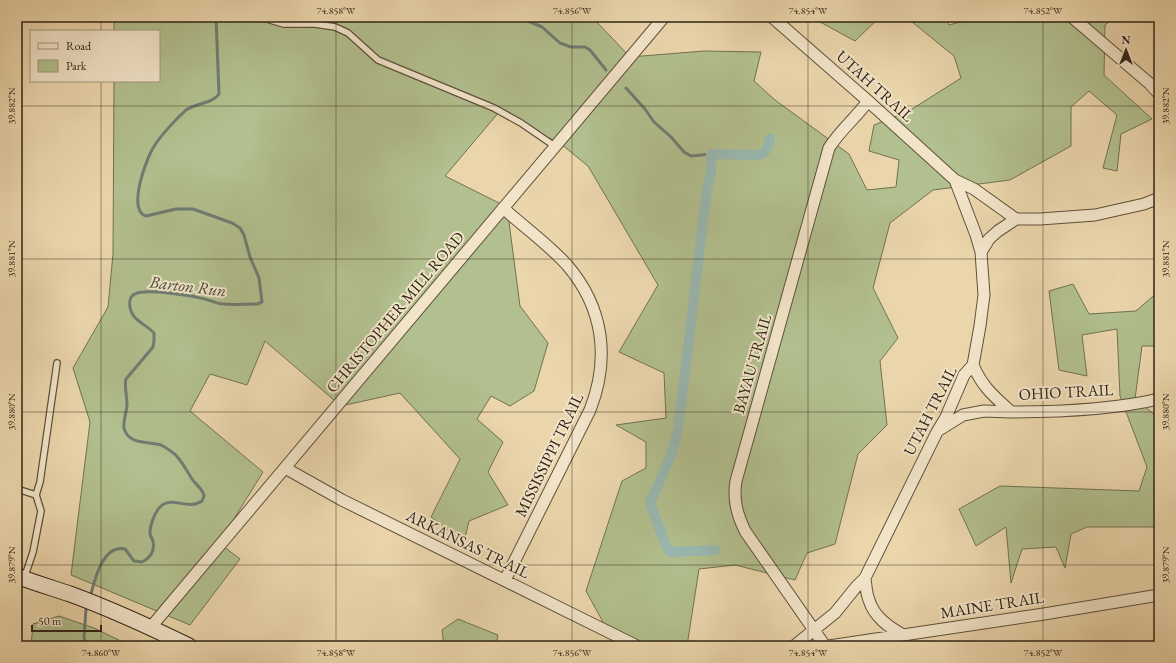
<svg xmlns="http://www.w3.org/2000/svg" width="1176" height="663" viewBox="0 0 1176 663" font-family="'EB Garamond',serif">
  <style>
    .green { fill: #b2bf8e; stroke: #717252 }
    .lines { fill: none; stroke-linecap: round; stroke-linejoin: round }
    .stream { stroke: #6f7d73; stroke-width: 3 }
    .canal { stroke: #99b8b1; stroke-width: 10 }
    .service-casing { stroke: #5f503b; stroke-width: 8 }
    .minor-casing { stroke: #5f503b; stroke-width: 13 }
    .secondary-casing { stroke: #302415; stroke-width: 17 }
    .service { stroke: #f2e4c9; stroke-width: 5.5 }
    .minor { stroke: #f2e4c9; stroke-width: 11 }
    .secondary { stroke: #f2e4c9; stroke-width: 15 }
    .ticks { fill: none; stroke: #302415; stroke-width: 1; stroke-opacity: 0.45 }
    .labels { text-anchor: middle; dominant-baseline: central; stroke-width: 4; stroke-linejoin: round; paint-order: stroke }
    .street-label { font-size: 16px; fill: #302415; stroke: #f2e4c9 }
    .water-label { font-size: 17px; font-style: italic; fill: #4a493c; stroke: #f2e4c9 }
    .neatline { fill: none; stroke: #302415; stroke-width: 1.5 }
    .ticks-label { font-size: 10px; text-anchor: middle; fill: #302415 }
  </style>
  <rect width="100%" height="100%" fill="#ebd6ac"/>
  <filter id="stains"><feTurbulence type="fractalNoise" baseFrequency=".005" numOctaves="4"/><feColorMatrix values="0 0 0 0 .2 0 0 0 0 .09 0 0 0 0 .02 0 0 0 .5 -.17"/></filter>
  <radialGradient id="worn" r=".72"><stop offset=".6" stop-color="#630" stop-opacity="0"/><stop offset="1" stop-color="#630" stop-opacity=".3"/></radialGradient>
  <!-- green -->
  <path class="green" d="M17 17H22L17 226Z
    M111 17H592L630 57 704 51 761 52 754 81 775 100 849 154 867 190 896 187 899 160 869 151 874 125 909 111 961 78 954 56 906 17H944L949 25 978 17H1116L1105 25 1104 75 1152 119 1121 134 1117 171 1103 168 1117 115 1089 91 1071 107V146L1010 180 933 190 890 223 873 288 898 338 880 361 887 425 858 454 835 544 807 553 795 580 735 565 699 569 687 646H616L586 591 622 481 646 468V442L616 425 666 418 664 373 619 352 658 285 588 166 561 144 499 112 445 176 507 207 520 306 548 343 534 391 510 406 491 396 477 419 503 442 488 472 508 505 469 521 464 542 431 517 460 459 400 393 341 406 265 341 247 385 210 374 190 411 263 472 219 543 240 559 190 625 71 575 90 422 73 368 108 307 113 254 114 81H159V31H114V18Z
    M811 17H880L855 41Z
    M1073 284 1089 314 1136 311 1159 291V346H1142L1135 399 1159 418V527H1087L1071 534 1065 568 1056 547 1022 549 1011 583 1006 527 976 546 959 509 1000 486 1139 491 1147 467 1120 396 1117 329 1082 335 1087 376 1059 370 1049 291Z
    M59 616 94 628 131 646H31L33 624Z
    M458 619 498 635 496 646H444L442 630Z"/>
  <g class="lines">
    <!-- stream -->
    <path class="stream" d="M525 17 528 21 542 27 560 43 571 47H585L590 50 606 70
      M626 88 645 109 654 122 671 137 684 152 691 156 711 154
      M91 594C95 579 103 544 125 549L134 561 142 562C150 558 155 551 153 541 152 538 150 536 150 533 150 525 155 512 160 507 172 495 187 511 202 501L204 496C203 489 196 485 192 479 186 470 181 458 172 452 168 449 165 447 161 445 148 441 128 445 124 428 123 419 127 412 127 404 127 395 124 387 126 379L153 347 154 341V333C146 324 132 321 130 307 129 302 130 296 135 294 146 288 195 296 208 300 213 301 218 304 223 304 234 305 245 304 257 304L262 302 259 278 250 257 244 235 240 228 232 223 193 209H176L146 216C127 210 146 160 153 148 160 136 176 119 186 110 195 103 212 104 219 94L216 17
      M86 609 84 637 86 646"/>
    <!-- canal -->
    <path class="canal" d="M715 550 670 552 666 546 650 503 671 455 678 430 707 189 711 173V154L759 155C766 153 769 145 770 138"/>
    <defs>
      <path id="service" d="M260 17 284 24H315L335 27 348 33 378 60 494 108 521 123 556 147
        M17 489 36 495 41 511 33 552 24 579
        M36 495 40 482 57 363"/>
      <path id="minor" d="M772 17 868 101 955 180 976 235 981 252 984 295 980 326 973 365 964 375 946 417 937 432 865 578 856 587 835 613 794 646
        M1072 17 1149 83 1159 94
        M955 180 974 189 1016 219
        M503 208C524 227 548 244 567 265 604 308 610 359 590 410L505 580
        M981 252 989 239 998 231 1016 219H1040L1095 215 1144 204 1159 198
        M973 365C983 388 993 395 1011 412 1060 412 1111 410 1159 399
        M939 430 963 415 984 411 1011 412
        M285 468 342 500 637 646
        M865 578C866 585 866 593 869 600 874 617 889 627 903 635
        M151 627 664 17
        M825 646 745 531C737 514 733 500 736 481L829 148C840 130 856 118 868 101
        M829 646 1044 614 1159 595"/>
      <path id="secondary" d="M17 576C35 583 52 588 70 594 111 609 150 627 189 646"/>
    </defs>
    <!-- service casing -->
    <use href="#service" class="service-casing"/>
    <!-- minor casing -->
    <use href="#minor" class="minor-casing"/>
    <!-- secondary casing -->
    <use href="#secondary" class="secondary-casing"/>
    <!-- service -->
    <use href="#service" class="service"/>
    <!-- minor -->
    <use href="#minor" class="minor"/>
    <!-- secondary -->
    <use href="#secondary" class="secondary"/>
  </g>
  <!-- ticks -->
  <path class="ticks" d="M101 17V31M336 17V646M572 17V646M808 17V646M1043 17V646M101 81V646M17 106H1159M17 259H1159M17 412H1159M17 565H1159"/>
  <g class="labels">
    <!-- street labels -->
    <g class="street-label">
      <text transform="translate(875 86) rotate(42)">UTAH TRAIL</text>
      <text transform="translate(395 312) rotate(-50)">CHRISTOPHER MILL ROAD</text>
      <text transform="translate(752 364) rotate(-74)">BAYAU TRAIL</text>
      <text transform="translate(1066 392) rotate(-3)">OHIO TRAIL</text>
      <text transform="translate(930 411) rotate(-63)">UTAH TRAIL</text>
      <text transform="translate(549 455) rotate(-64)">MISSISSIPPI TRAIL</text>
      <text transform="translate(468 544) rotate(26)">ARKANSAS TRAIL</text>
      <text transform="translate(992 605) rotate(-9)">MAINE TRAIL</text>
    </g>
    <!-- water labels -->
    <g class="water-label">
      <text transform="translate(188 286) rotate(7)">Barton Run</text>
    </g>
  </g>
  <!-- margin -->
  <rect width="1176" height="663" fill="none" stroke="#ebd6ac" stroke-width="44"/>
  <!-- legend -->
  <rect x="30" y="30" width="130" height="52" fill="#f2e4c9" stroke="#a49781"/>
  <rect x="38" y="43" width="20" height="6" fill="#f2e4c9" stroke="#a49781"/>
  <text x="66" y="50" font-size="12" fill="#302415">Road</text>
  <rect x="38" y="60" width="20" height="12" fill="#b2bf8e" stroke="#a49781"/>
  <text x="66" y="70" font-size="12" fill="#302415">Park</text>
  <!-- north arrow -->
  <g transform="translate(1126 50)" stroke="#f2e4c9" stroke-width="3" paint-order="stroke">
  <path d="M0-3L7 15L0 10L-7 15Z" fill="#302415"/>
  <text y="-6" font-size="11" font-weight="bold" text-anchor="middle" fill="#302415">N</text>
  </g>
  <!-- scale -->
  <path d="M32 625v6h69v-6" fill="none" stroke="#302415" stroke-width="2"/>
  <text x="38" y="625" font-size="12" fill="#302415" stroke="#f2e4c9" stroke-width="3" paint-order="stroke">50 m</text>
  <rect x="22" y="22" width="1132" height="619" class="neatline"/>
  <g class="ticks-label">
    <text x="336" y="14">74.858°W</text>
    <text x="572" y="14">74.856°W</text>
    <text x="808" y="14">74.854°W</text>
    <text x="1043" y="14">74.852°W</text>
    <text transform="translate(11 106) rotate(-90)" y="4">39.882°N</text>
    <text transform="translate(1165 106) rotate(-90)" y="4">39.882°N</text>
    <text transform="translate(11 259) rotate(-90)" y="4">39.881°N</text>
    <text transform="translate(1165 259) rotate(-90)" y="4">39.881°N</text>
    <text transform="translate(11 412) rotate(-90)" y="4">39.880°N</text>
    <text transform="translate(1165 412) rotate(-90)" y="4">39.880°N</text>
    <text transform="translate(11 565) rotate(-90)" y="4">39.879°N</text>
    <text transform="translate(1165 565) rotate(-90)" y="4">39.879°N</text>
    <text x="101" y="656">74.860°W</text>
    <text x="336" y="656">74.858°W</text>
    <text x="572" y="656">74.856°W</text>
    <text x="808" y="656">74.854°W</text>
    <text x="1043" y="656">74.852°W</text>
  </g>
  <rect width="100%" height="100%" filter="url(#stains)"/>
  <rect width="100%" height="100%" fill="url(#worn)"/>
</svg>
